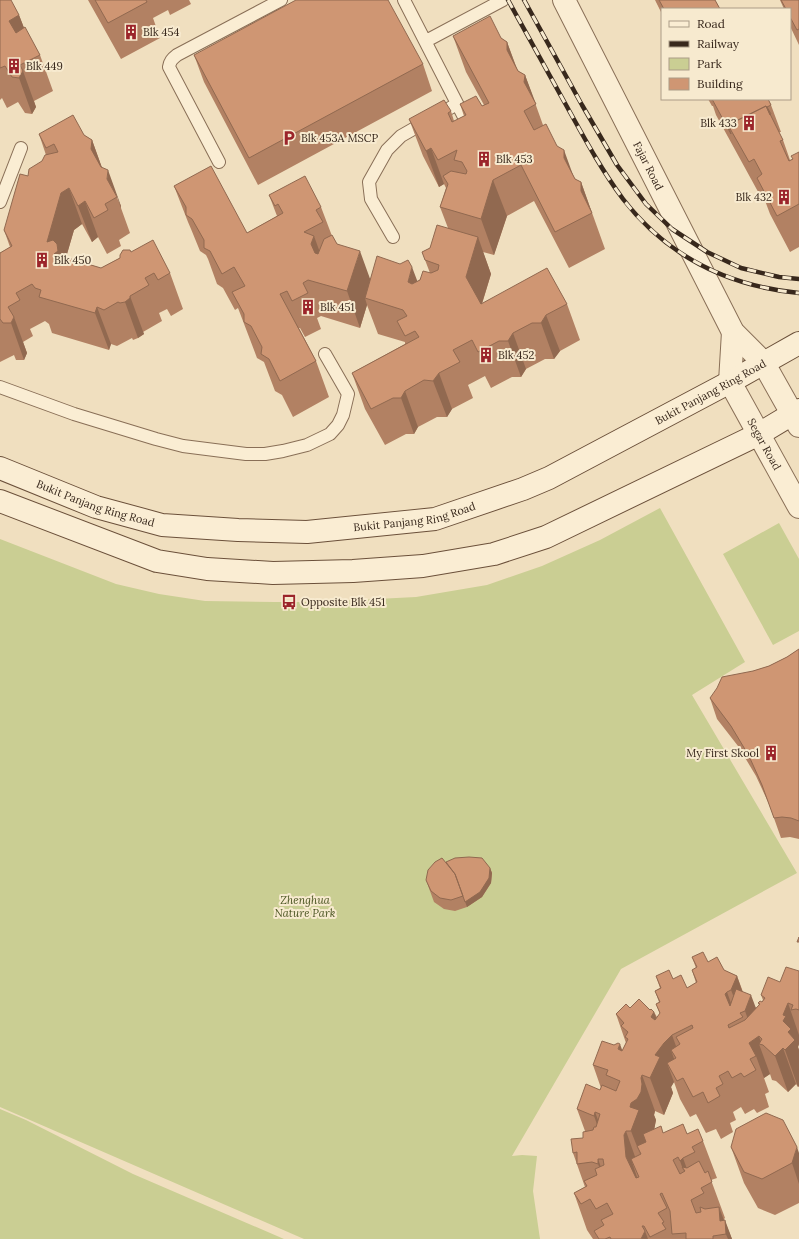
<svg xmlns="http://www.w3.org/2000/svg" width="799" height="1239" viewBox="0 0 799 1239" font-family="Lora,serif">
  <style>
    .green { fill: #cace93 }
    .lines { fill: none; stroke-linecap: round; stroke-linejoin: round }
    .service-casing { stroke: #896f57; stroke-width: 14 }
    .tertiary-casing { stroke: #896f57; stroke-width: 24 }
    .secondary-casing { stroke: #6b503a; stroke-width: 24 }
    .service { stroke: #faedd3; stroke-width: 12 }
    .tertiary { stroke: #faedd3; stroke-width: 22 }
    .secondary { stroke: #faedd3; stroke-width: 22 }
    .rail-casing { stroke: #38281c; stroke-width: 4.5 }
    .rail { stroke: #f7eacf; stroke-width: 3; stroke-dasharray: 9; stroke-linecap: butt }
    .wall { fill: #b28163 }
    .shaded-wall { fill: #916950 }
    .building { fill: #cf9673; stroke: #916950 }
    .labels { text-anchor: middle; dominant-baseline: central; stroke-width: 4; stroke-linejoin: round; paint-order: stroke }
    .poi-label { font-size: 11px; fill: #38281c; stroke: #f7eacf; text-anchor: start }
    .street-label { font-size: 11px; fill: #38281c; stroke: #f7eacf }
    .park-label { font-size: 11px; font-style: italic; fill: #4b5522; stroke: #f7eacf }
  </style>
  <rect width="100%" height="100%" fill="#f0dfbf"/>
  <!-- green -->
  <path class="green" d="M660 508 745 662 692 695 797 873 621 969 512 1156 522 1155 537 1156 533 1191 540 1239H304L0 1107V539L116 584 159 594 205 601 275 602H317L416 597 487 585 542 566 600 540Z
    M779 523 799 559V631L773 645 723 554Z
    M0 1109 26 1120 133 1174 284 1239H0Z"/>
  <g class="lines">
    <defs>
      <path id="service" d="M404 0 465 119
        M426 41 503 0
        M219 162 169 67C170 61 172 59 177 55L281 0
        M0 202 21 148
        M393 237 371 199 369 182 387 150 401 136 457 104
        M0 387 74 414 156 439 183 446 246 454H265L283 451 307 445 330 434 338 425 343 415 348 394 325 354"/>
      <g id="tertiary">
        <path id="s1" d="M564 0 733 332 763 362 799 426"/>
        <path id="s2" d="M733 332 730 382 799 507"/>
      </g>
      <g id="secondary">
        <path id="s3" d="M0 468 96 507 162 525 238 530 307 532 435 519 523 489 549 478 730 382 799 343"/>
        <path d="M0 501 157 561 207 569 273 573 353 571 423 566 494 554 546 537 759 434 799 410"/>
      </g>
    </defs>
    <!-- service casing -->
    <use href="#service" class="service-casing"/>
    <!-- tertiary casing -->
    <use href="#tertiary" class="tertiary-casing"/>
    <!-- secondary casing -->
    <use href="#secondary" class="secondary-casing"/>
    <!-- service -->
    <use href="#service" class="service"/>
    <!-- tertiary -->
    <use href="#tertiary" class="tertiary"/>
    <!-- secondary -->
    <use href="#secondary" class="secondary"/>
    <defs>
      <path id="rail" d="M508 0C529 38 550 76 571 114 587 143 603 172 623 199 667 256 728 286 799 293
        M524 0 582 105 617 165 646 204 672 229 707 252 741 268 779 277 799 279"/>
    </defs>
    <!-- rail casing -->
    <use href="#rail" class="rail-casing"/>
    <!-- rail -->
    <use href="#rail" class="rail"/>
  </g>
  <!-- wall -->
  <path class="wall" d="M0 0 19 15 24 28 40 55 53 91 34 101 36 107 32 114 25 113 18 102 7 108 2 98 0 100Z
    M88 0H189L191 4 170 15 168 10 153 18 160 38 121 59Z
    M655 0H715L720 9H662V14Z
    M780 0H799V45L790 26V9H784Z
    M453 36 501 38 507 42 516 66 518 71 525 75 543 125 575 179 581 182 605 249 569 268 534 201 507 216 494 255 483 252 491 274 482 304H567L580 340 560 351 554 359H545L526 369 521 377H512L491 388 485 376 468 385 473 398 452 409 447 417H437L418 427 414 434H406L385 445 365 409 352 373 405 344V342L378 334 367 305 360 328 321 316 317 318 321 329 305 337 300 328H299L316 361 329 397 293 417 282 395 275 391 264 362 257 358 238 308 235 310 223 288 217 284 208 259 206 255 200 251 191 229 188 222 174 186 247 233 277 216 269 195 321 207 332 236 337 244 370 279 418 281 430 273 422 252 430 248 448 228 440 207 446 188 444 184 439 187 423 156 409 119 451 111 454 121 464 116 460 104 482 106 484 105 466 72Z
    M194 55 423 64 432 91 258 185 204 82Z
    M708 99H768L771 105 781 132H779L783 140 790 160 793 159 799 152V247L790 252 770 214 764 198 762 199 716 115 713 106H712Z
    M39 134 84 135 92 140 102 168 121 206V208L130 233 119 240 121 246 107 254 98 237 92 242 82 224 74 230 66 257 101 268 131 252 170 273 183 309 171 316 167 309 159 313 162 321 143 332 144 334 138 338 133 340 132 338 117 346 111 344 109 350 52 333 49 324 45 321 30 329 33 336 23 342 27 353 24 360H16L14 355 0 362V253L10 247 4 230 28 176 42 161 46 155Z
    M799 649V839L790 837 781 838 769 804 756 776 738 746 717 719 710 698 753 671 769 666 787 657Z
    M446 862 490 868 492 873 491 883 482 897 467 907 455 911 444 909 434 902 426 880Z
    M692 957 708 962 724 970 737 976 743 992 756 1008 759 1005 758 1003 762 1002 763 1000 761 995 780 982 799 971V1044L798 1047 799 1050V1086L798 1087 796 1084 788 1092 776 1081 772 1080 770 1074 764 1078 769 1092 765 1094 769 1107 757 1113 754 1109 745 1114 741 1107 733 1112 736 1120 730 1123 733 1132 721 1139 716 1129 706 1133 696 1114 690 1117 680 1099 674 1082 671 1087 673 1093 664 1115 655 1111 654 1115 656 1120 654 1129 663 1133 687 1134 703 1141 717 1178 711 1180 725 1218 724 1219 732 1239H593L587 1230 574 1193 585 1187 573 1153 583 1138 585 1131 577 1109 600 1090 601 1088 593 1065 622 1051 626 1043 616 1014 630 1008 650 1010 654 1012 657 1017 660 1014 656 1004 659 1002 655 991 660 988 656 976 673 979 687 988 696 983 692 970 696 968Z
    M731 1147 799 1153V1203L775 1215 758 1208 744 1183Z"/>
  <!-- shaded-wall -->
  <path class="shaded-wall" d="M19 15 33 51 22 57 9 21Z
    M507 42 520 78 507 50Z
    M23 71 36 107 32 114 19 78Z
    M525 75 536 104 524 82Z
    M92 140 105 176 91 149Z
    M431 148 444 184 439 187 426 151Z
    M564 150 577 186 564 158Z
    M108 170 121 206V208L117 197 107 179Z
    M493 180 507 216 494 255 481 219Z
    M581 182 592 213 581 191Z
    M69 188 82 224 74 230 61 275 47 242 61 193Z
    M85 201 98 237 92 242 78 206Z
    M314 236 327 272 324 280 311 244Z
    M478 237 491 274 479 313 466 277Z
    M360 251 373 287 365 298 367 305 360 328 347 291Z
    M412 267 426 304 408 282Z
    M130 296 144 334 138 338 125 302Z
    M97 307 111 344 109 350 95 313Z
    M546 315 560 351 554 359 541 323Z
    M14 317 27 353 24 360 11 323Z
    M513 333 526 369 521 377 508 341Z
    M439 373 452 409 447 417 433 381Z
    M405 391 418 427 414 434 401 398Z
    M490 868 492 873 491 883 482 897 467 907 463 896Z
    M737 976 747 1005 751 995 765 1032 759 1036 762 1045 759 1044 770 1074 764 1078 756 1056 749 1043 755 1039 745 1011 740 1013 742 1018 731 990Z
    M727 992 737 1020 735 1021 725 994Z
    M788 1003 799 1035V1044L798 1047 799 1050V1086L798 1087 785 1050 783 1021V1015Z
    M654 1012 665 1041 672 1035 685 1071 671 1050 680 1076 667 1063 674 1082 671 1087 673 1093 664 1115 650 1078 655 1055 651 1017Z
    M620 1044 633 1080 618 1049Z
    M783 1048 796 1084 788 1092 775 1056Z
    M642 1075 655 1111 654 1115 656 1120 650 1153 641 1154 637 1146 645 1167 631 1131 630 1107Z
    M595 1112 609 1149 607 1152 594 1116Z
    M626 1131 639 1168 631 1159 638 1180 639 1193 626 1157 624 1135Z
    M797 1147 799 1153V1184L792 1163Z
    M683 1158 696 1194 682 1167 693 1198 680 1161Z
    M598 1159 611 1195 612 1200 598 1164Z
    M719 1207 725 1223V1220L732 1239H728L720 1221Z
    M645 1231 648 1239H641Z"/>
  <!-- building -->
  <path class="building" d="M0 0H11L19 15 9 21 16 33 25 27 40 55 20 65 23 71 19 78 12 77 5 66 0 68Z
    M95 0H146L147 2 108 23Z
    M296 0H388L423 64 249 158 194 55Z
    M659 0H715L720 9H664Z
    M781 0H799V29L797 30 790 17V9H786Z
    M490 16 501 38 507 42V50L518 71 525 75 524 82 536 104 524 111 534 130 546 124 557 146 564 150V158L575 179 581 182V191L592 213 555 232 521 165 493 180 481 219 440 207 448 184 443 176 451 171 466 174 467 171 462 162 454 160 457 150 438 160 431 148 426 151 409 119 444 100 451 111 448 113 452 122 466 115 460 104 476 96 482 106 489 103 453 36Z
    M712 99H768L771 105 767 107 771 114 770 115 766 106 728 125 731 134Z
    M766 106 783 140 780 141 789 161 793 159 791 156 799 152V204L777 216 757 178 762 174 754 159 749 162 728 125Z
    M73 115 84 135 92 140 91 149 101 167 108 170 107 179 117 197 105 204 108 210 94 218 85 201 78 206 69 188 61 193 47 242 53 240 57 244 58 251 54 254 101 268 120 258V255L123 250H130L131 252 153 240 170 273 158 280 154 273 145 278 149 285 130 296V298L125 302 120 303 118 302 104 310 97 307 95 313 39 297 41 290 35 288 32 284 16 293 20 300 8 307 14 317 11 323H3L0 319V253L12 246 4 230 20 174 28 176 29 169 42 161 45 155 58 152 54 144 46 148 39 134Z
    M211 166 247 233 283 213 278 204 275 206 269 195 305 176 321 207 316 210 323 222 304 232 314 236 311 244 315 253 318 254 324 239 332 235 337 244 360 251 347 291 308 280 303 283 308 293 292 301 287 291 280 294 316 361 280 381 269 359 261 354 262 347 251 326 244 322V314L232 292 245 286 234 267 222 274 210 251 204 248V240L192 219 186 215V207L174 186Z
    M437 225 478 237 466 277 481 304 547 268 567 304 546 315 541 323H532L513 333 508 341H499L478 352 472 340 453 350 460 362 439 373 433 381 424 380 405 391 401 398H393L371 409 352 373 419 337 415 331 405 336 397 321 407 316 403 310 365 298 377 256 400 264 408 260 412 267 408 282 412 284 420 280 423 271 431 273 438 270 439 265 425 260 422 252 430 248Z
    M799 649V821L791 818 782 817 774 818 762 785 749 756 731 726 710 698 717 688 722 677 753 671 769 666 787 657Z
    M469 857 482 858 490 868 489 878 480 892 465 902 455 874 446 862 455 858Z
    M442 858 455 874 463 896 451 900 440 898 431 891 426 880 428 870 435 862Z
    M799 937V942H797Z
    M703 952 708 962 717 957 724 970 737 976 731 990 727 992 725 994 730 1006 736 989 751 995 745 1011 740 1013 743 1017 728 1025 729 1028 745 1020 760 1004 758 1003 760 1001 762 1002 765 998 761 995 768 977 780 982 786 967 799 971V1010L796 1009 791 1010 793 1005 788 1003 783 1015 786 1016 783 1021 791 1029 788 1032 795 1040 785 1050 783 1048 775 1056 763 1045 759 1044 762 1039 759 1036 749 1043 756 1056 750 1059 756 1070 744 1077 741 1073 732 1078 728 1071 719 1076 723 1084 716 1088 720 1096 708 1103 703 1092 693 1097 683 1078 677 1081 667 1063 676 1058 671 1050 680 1044 676 1037 693 1028 692 1025 672 1035 664 1043 655 1055 660 1057 650 1078 642 1075 641 1078 642 1084 641 1092 637 1099 631 1103 630 1107 639 1110 631 1131H626L624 1135 626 1157 636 1178 639 1177 631 1159 641 1154 637 1146 646 1142 643 1134 661 1126 663 1133 683 1124 687 1134 698 1129 703 1141 692 1147 695 1152 683 1158 680 1161 678 1157 673 1160 680 1174 685 1171 682 1167 687 1168 699 1161 705 1173 708 1171 712 1182 701 1188 704 1193 691 1200 696 1213 701 1212 700 1207 705 1209 719 1207 720 1221 725 1220 726 1234 713 1236V1239H686V1233L672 1234 670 1211 662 1193 660 1194 667 1208 658 1213 664 1222 662 1223 666 1229 650 1237 644 1226H642L645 1231 641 1239H611L610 1237 605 1239H599L594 1231 604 1225 601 1220 613 1214 607 1203 596 1209 590 1199 581 1204 574 1193 587 1186 584 1181 597 1175 595 1169 604 1165 603 1159H598V1164L592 1162 577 1164V1152L573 1153 571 1139 583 1138V1132L593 1130 594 1127H596L600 1114 595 1112 594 1116 577 1109 586 1084 600 1090 602 1085 616 1091 620 1081 606 1075 608 1070 593 1065 602 1041 614 1045 618 1043 620 1044 618 1049 622 1051 628 1039 625 1037 628 1032 621 1026 624 1023 616 1014 626 1004 630 1008 639 999 650 1010 651 1009 654 1012 651 1017 655 1020 660 1013 656 1004 660 1002 655 991 661 988 656 976 669 970 673 979 681 975 687 988 697 982 692 970 697 967 692 957Z
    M766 1113 783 1120 797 1147 792 1163 762 1179 744 1172 731 1147 736 1129Z"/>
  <!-- icons -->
  <defs>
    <symbol id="building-bare" viewBox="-9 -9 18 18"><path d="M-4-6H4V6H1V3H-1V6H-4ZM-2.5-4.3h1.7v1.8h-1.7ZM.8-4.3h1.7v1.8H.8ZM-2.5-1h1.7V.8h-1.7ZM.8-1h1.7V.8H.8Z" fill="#9b242a" stroke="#f7eacf" stroke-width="2.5" paint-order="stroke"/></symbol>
    <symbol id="parking-bare" viewBox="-9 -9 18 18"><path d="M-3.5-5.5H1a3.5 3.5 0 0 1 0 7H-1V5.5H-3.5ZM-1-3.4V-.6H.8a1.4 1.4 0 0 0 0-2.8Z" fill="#9b242a" stroke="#f7eacf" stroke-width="2.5" paint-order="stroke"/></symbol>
    <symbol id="bus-bare" viewBox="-9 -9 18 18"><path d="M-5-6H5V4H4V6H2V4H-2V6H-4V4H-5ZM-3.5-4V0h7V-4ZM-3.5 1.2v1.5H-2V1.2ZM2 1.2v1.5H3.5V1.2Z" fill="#9b242a" stroke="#f7eacf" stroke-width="2.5" paint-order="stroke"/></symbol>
  </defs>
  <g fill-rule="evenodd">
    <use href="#building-bare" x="120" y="21" width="22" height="22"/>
    <use href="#building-bare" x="3" y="55" width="22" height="22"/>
    <use href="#building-bare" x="738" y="112" width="22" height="22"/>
    <use href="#parking-bare" x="278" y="127" width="22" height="22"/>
    <use href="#building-bare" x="473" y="148" width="22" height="22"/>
    <use href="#building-bare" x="773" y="186" width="22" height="22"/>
    <use href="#building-bare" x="31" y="249" width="22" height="22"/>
    <use href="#building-bare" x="297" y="296" width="22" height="22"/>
    <use href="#building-bare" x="475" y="344" width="22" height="22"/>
    <use href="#bus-bare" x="278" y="591" width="22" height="22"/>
    <use href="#building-bare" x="760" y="742" width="22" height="22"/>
  </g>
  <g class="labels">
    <!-- poi labels -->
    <g class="poi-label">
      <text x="143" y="32">Blk 454</text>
      <text x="26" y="66">Blk 449</text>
      <text x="737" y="123" text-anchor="end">Blk 433</text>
      <text x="301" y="138">Blk 453A MSCP</text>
      <text x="496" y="159">Blk 453</text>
      <text x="772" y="197" text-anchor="end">Blk 432</text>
      <text x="54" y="260">Blk 450</text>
      <text x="320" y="307">Blk 451</text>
      <text x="498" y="355">Blk 452</text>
      <text x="301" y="602">Opposite Blk 451</text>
      <text x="759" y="753" text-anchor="end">My First Skool</text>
    </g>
    <!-- street labels -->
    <g class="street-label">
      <text stroke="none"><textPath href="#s1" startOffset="186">Fajar Road</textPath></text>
      <text stroke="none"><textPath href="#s3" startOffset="750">Bukit Panjang Ring Road</textPath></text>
      <text stroke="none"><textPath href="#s2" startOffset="121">Segar Road</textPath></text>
      <text stroke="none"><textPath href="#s3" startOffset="102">Bukit Panjang Ring Road</textPath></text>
      <text stroke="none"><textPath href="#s3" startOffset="426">Bukit Panjang Ring Road</textPath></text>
    </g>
    <!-- park labels -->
    <g class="park-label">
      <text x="305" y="900">Zhenghua<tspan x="305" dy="13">Nature Park</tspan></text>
    </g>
  </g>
  <!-- legend -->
  <rect x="661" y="8" width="130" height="92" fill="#f7eacf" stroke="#ab9c87"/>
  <rect x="669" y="21" width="20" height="6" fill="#faedd3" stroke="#ab9c87"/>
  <text x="697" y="28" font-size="12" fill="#38281c">Road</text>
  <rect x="669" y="41" width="20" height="6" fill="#38281c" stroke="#ab9c87"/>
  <text x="697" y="48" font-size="12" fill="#38281c">Railway</text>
  <rect x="669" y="58" width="20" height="12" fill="#cace93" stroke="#ab9c87"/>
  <text x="697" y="68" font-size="12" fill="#38281c">Park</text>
  <rect x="669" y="78" width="20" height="12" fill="#cf9673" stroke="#ab9c87"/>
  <text x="697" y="88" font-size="12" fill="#38281c">Building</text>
</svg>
